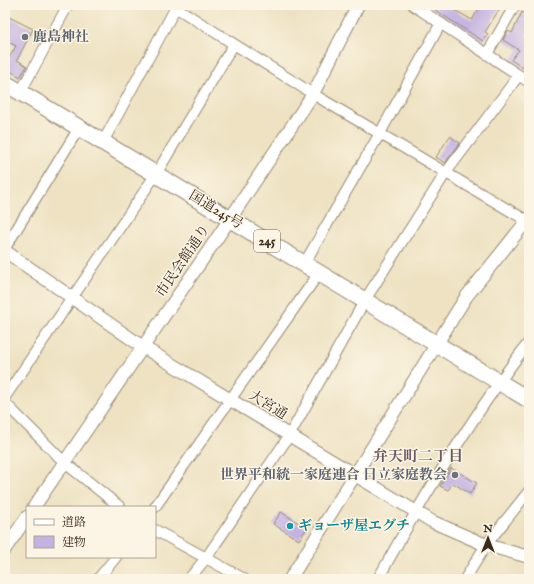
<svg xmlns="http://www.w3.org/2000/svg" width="534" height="584" viewBox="0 0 534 584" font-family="'IM FELL English','Noto Serif JP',serif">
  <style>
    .building { fill: #c4b2e3 }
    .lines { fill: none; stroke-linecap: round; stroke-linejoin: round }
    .minor-casing { stroke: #948670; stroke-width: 12 }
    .tertiary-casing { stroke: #948670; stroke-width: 14 }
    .trunk-casing { stroke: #948670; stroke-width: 18 }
    .minor { stroke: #fff; stroke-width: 10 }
    .tertiary { stroke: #fff; stroke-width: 12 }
    .trunk { stroke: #fff; stroke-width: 16 }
    .worship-dot { fill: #6b7280; stroke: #fcf5e5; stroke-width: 1.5 }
    .culture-dot { fill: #0f9aa8; stroke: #fcf5e5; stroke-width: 1.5 }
    .labels { text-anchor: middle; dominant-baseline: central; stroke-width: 3; stroke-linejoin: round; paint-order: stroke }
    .shield { fill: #fcf5e5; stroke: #75675a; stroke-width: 1 }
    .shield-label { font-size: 13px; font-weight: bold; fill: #3b2a1e }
    .worship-label { font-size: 14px; font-weight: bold; fill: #5b616d; stroke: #fcf5e5; text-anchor: start }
    .street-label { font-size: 14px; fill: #3b2a1e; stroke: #fcf5e5 }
    .culture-label { font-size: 14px; font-weight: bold; fill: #0d838f; stroke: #fcf5e5; text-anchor: start }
    .neighbourhood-label { font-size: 15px; font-weight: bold; fill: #6b5a63; stroke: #fcf5e5 }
  </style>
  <rect width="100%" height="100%" fill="#fcf5e5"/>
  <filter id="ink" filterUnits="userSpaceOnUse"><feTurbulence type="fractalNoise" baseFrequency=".025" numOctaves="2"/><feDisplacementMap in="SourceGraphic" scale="8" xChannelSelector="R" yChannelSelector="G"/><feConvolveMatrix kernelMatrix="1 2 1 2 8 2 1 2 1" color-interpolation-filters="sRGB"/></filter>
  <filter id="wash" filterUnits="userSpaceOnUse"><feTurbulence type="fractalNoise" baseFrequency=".012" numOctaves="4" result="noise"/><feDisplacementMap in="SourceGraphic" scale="16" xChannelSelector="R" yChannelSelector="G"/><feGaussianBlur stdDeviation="0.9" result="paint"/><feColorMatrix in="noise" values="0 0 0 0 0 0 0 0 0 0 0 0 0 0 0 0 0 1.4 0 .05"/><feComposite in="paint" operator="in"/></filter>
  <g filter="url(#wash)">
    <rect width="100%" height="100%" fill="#eee2c2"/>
    <g id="blocks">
      <!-- building -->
      <path class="building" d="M427 5H446L472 20 481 5H502L485 32 488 34 483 41Z
        M522 12 529 15V31L526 36 529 38V72L511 60 519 50 503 40 508 31 512 33Z
        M5 15 33 29 17 60 27 66 20 77 5 68V65L16 46 5 40Z
        M450 136 460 143 445 163 436 157Z
        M451 468 477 483 470 494 453 483 448 490 440 486Z
        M281 512 307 528 299 540 273 524Z"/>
    </g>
  </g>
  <g filter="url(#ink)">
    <use href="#blocks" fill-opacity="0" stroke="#948670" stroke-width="1"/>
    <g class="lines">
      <defs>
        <path id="minor" d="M172 5 313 94 529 222
          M413 5 529 82
          M487 54 515 5
          M20 93 68 5
          M103 142 176 7
          M5 248 79 128
          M304 264 379 135 441 23
          M5 397 156 174 234 44
          M5 403 64 462 120 507
          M155 507 319 273
          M155 530 244 579
          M98 579 116 557
          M189 579 206 558 289 436 365 300 445 174 519 75
          M378 579C423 497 472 416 529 342
          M465 579 486 545 529 491"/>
        <path id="tertiary" d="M5 251 143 347 433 522 486 545 529 557
          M34 507 230 219 313 94 358 5
          M5 549 27 517
          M290 579 466 297 529 218"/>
        <path id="trunk" d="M5 83 529 400"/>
      </defs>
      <!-- minor casing -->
      <use href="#minor" class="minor-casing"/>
      <!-- tertiary casing -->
      <use href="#tertiary" class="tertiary-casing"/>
      <!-- trunk casing -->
      <use href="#trunk" class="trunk-casing"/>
      <!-- minor -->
      <use href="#minor" class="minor"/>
      <!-- tertiary -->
      <use href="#tertiary" class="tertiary"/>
      <!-- trunk -->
      <use href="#trunk" class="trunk"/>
    </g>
  </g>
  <!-- markers -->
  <g class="worship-dot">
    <circle cx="25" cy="37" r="4"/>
    <circle cx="455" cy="475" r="4"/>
  </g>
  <circle class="culture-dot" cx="290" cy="526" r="4"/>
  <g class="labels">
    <!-- shield labels -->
    <rect class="shield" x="254" y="230" width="26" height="22" rx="3"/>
    <g class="shield-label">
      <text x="267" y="241">245</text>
    </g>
    <!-- worship labels -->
    <g class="worship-label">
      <text x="33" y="37">鹿島神社</text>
      <text x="447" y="475" text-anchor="end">世界平和統一家庭連合 日立家庭教会</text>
    </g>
    <!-- street labels -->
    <g class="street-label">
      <text transform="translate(216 210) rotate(31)">国道245号</text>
      <text transform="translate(183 261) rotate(-56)">市民会館通り</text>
      <text transform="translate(268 405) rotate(32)">大宮通</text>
    </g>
    <!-- culture labels -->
    <g class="culture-label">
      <text x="298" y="526">ギョーザ屋エグチ</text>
    </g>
    <!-- neighbourhood labels -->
    <g class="neighbourhood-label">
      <text x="418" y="456">弁天町二丁目</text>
    </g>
  </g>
  <!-- margin -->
  <rect width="534" height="584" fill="none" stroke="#fcf5e5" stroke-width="20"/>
  <!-- legend -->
  <rect x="26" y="506" width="130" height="52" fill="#fcf5e5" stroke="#afa495"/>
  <rect x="34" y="519" width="20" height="6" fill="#ffffff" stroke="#afa495"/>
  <text x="62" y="526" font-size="12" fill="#3b2a1e">道路</text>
  <rect x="34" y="536" width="20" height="12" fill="#c4b2e3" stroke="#afa495"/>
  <text x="62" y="546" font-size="12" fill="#3b2a1e">建物</text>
  <!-- north arrow -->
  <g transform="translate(488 538)" stroke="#fcf5e5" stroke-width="3" paint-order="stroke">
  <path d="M0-3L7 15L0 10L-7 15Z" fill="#3b2a1e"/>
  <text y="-6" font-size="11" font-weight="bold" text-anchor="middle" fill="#3b2a1e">N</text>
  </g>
</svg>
